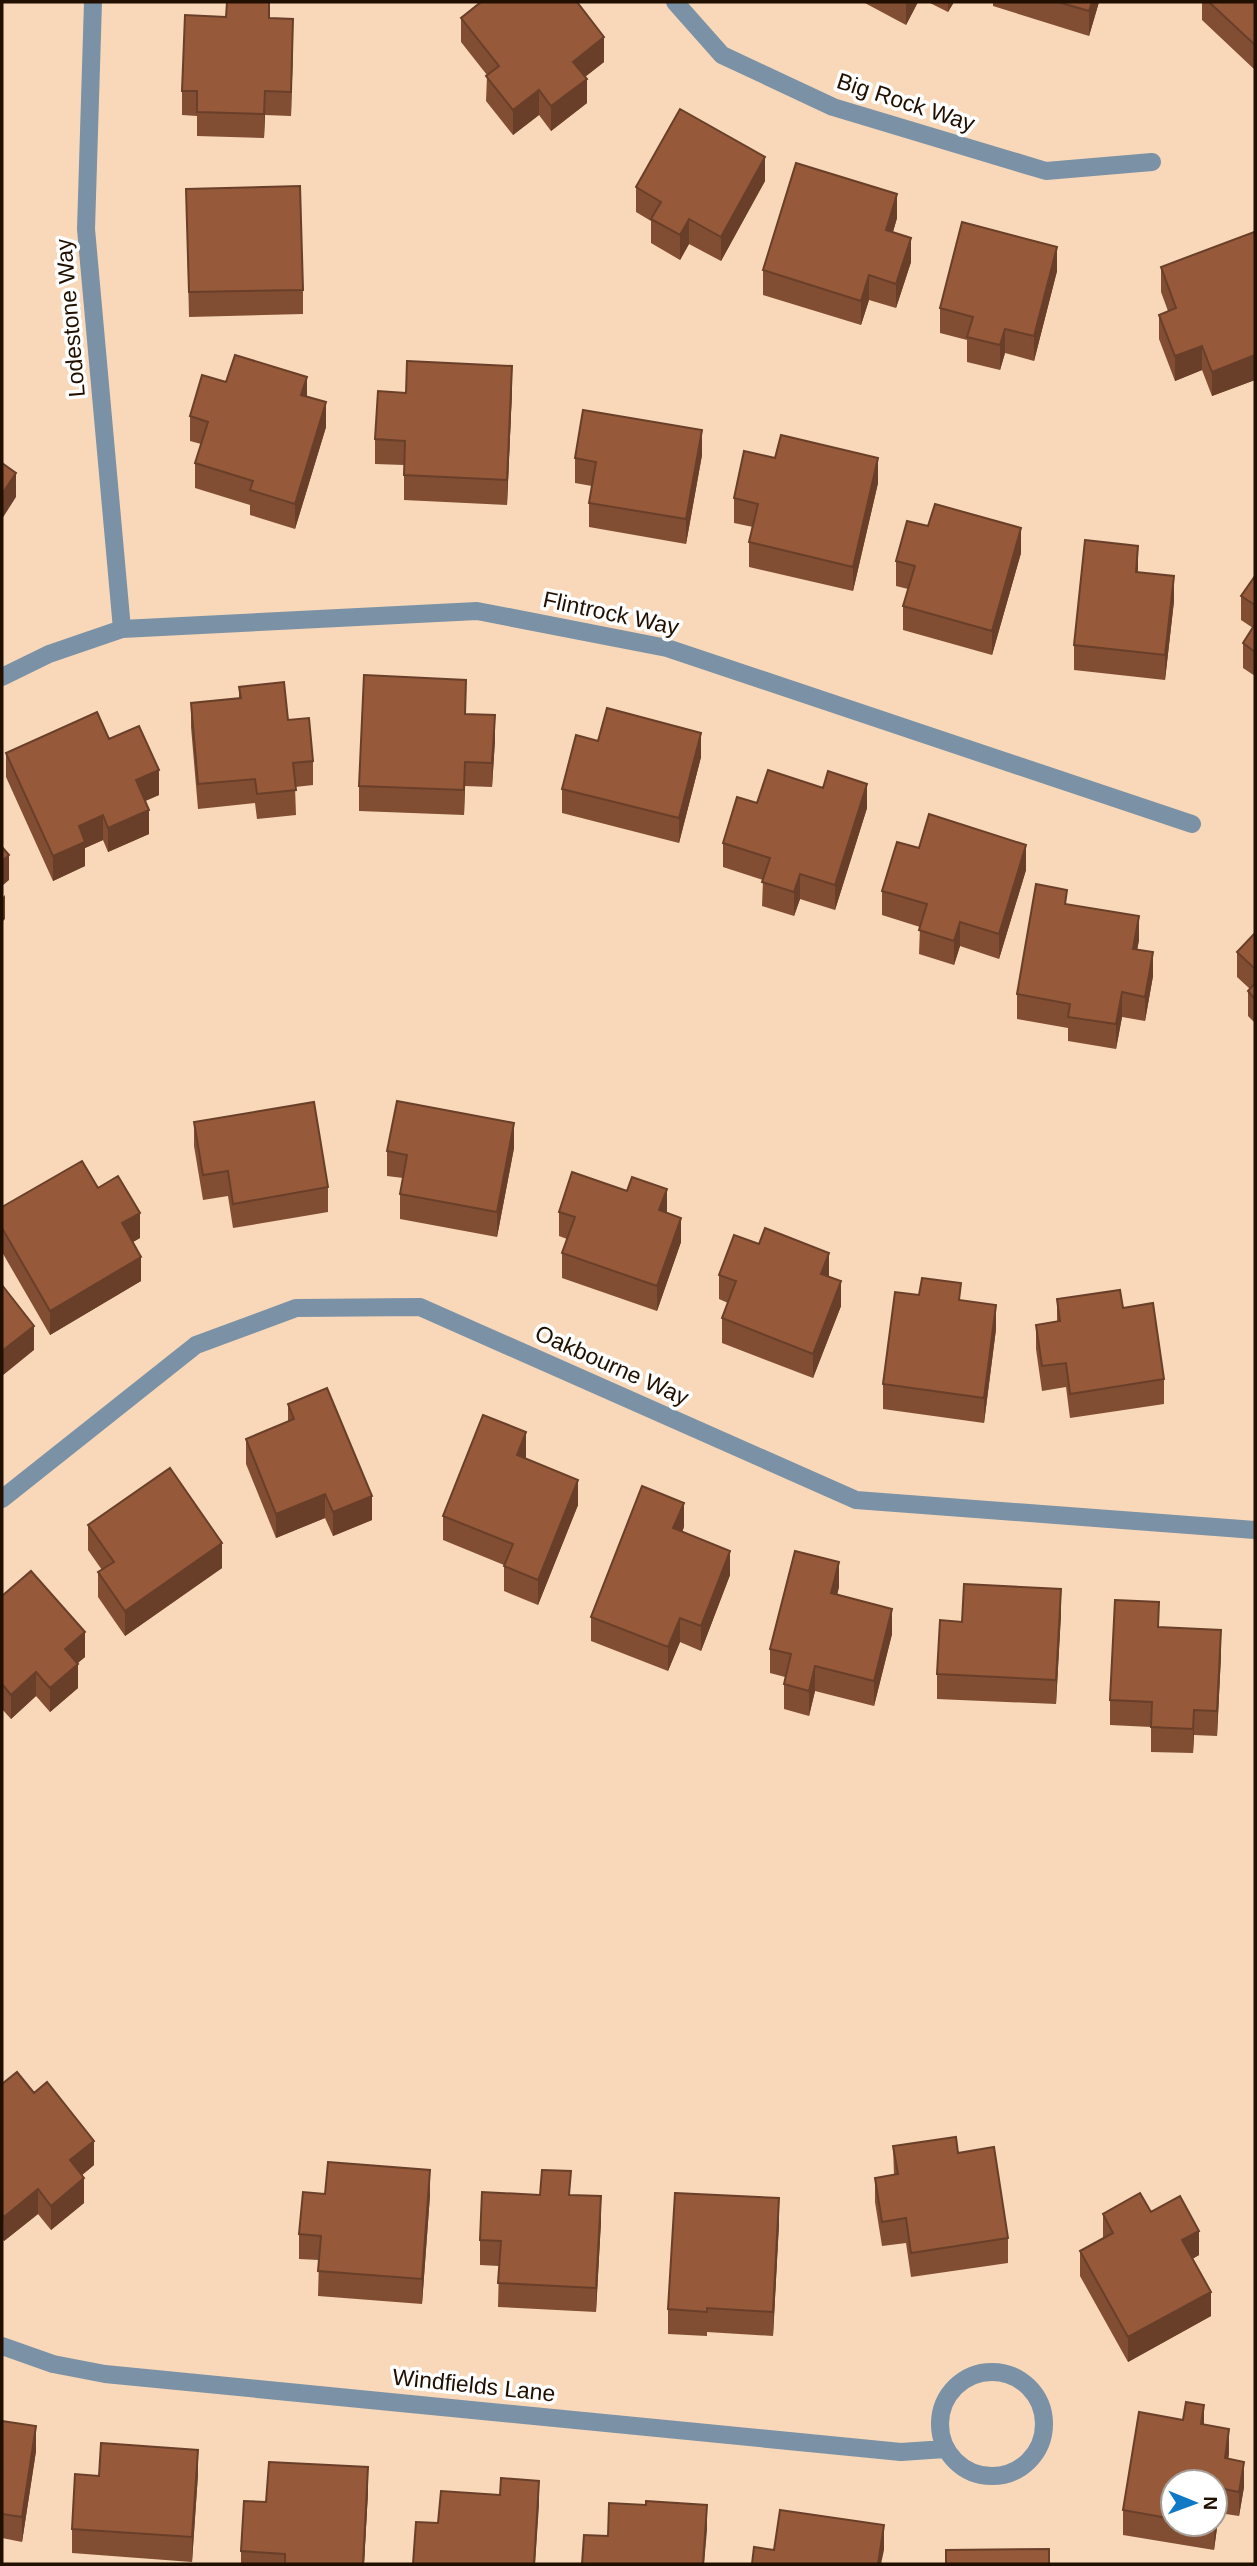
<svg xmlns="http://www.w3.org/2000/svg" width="1257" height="2566" viewBox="0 0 1257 2566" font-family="Arial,sans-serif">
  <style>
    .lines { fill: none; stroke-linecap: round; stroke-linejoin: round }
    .minor { stroke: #7a91a6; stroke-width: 18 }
    .wall { fill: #814d33; fill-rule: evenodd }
    .shaded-wall { fill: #693f29 }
    .building { fill: #965a3b; stroke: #693f29; stroke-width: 2 }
    .labels { text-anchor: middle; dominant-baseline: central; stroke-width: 7; stroke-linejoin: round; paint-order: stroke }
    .street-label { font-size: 23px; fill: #210f00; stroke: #fff }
  </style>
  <rect width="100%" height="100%" fill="#f8d8b8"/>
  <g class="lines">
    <!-- minor -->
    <path class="minor" d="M93 2 86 229 122 629
      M675 2 722 55 833 107 1046 171 1152 162
      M2 677 49 654 122 629 477 611 667 648 1192 824
      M2 1499 196 1345 296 1308 420 1307 856 1500 1255 1530
      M2 2346 53 2364 105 2374 901 2452 945 2449
      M940 2424a52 52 0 1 1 104 0a52 52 0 1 1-104 0Z"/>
  </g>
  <!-- wall -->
  <path class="wall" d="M863 2H918L906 25Z
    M928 2H954L948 12Z
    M993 2H1099L1089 36 993 6Z
    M1202 2H1255V70L1202 20Z
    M269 18 293 44 291 116 265 115 264 138 197 136V116L182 115V91Z
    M461 18 604 62 585 77 587 103 551 131 539 115 513 135 486 101 487 75 461 42Z
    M765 181 721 261 689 244 680 260 651 243V221L636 212V187Z
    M186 189 303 290V314L189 317Z
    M897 218 893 232 911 262 896 308 869 300 861 325 763 295V270Z
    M1255 236V380L1212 396 1202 370 1175 381 1159 339V315L1168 311 1161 292V267Z
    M1057 271 1034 361 1005 353 1000 370 967 362V340L940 333V308Z
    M226 382 307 396 326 427 295 529 250 515V505L195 488V463L201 444 190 441V416Z
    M512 391 507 505 404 500V465L375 464V439L406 393Z
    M702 455 686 544 589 527V503L592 486 575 483V458Z
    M878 483 853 591 749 567V542L753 527 734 523V498Z
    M1021 553 992 655 903 630V606L908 589 896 586V561Z
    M1138 572 1174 601 1165 680 1074 670V645Z
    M1255 576V676L1243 668V643L1253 628 1241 620V596Z
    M239 687 288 720 313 761V785L295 787 296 815 257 819 255 803 198 809 191 727V703L239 698Z
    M466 714 495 740 492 787 465 786 464 815 359 811V786Z
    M109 739 159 795 145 801 149 834 108 852 103 840 85 848V866L53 881 6 777V753Z
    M598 741 701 757 679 843 562 813V789Z
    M757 803 867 808 835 910 800 899 794 916 762 906 763 880 723 867V843Z
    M919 848 1026 870 999 959 960 946 954 965 919 954 920 927 882 915V891Z
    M1067 904 1139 940 1137 949 1153 976 1145 1021 1122 1017 1116 1049 1068 1041V1028L1017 1019V994Z
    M1255 933V1023L1248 1016V991L1250 989 1237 977V952Z
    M194 1122 328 1187V1212L233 1228 228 1196 203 1200 194 1146Z
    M514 1148 497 1237 400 1219V1194L403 1178 387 1176V1151Z
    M98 1188 140 1238 133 1242 141 1281 50 1335 2 1252V1207Z
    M627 1191 667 1213 681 1242 657 1311 562 1278V1253L567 1239 559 1236V1212Z
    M719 1275 829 1277 841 1306 813 1378 722 1343V1318L728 1303 719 1299Z
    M919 1295 961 1300 996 1329 984 1423 883 1409V1384Z
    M1057 1299 1123 1308 1164 1379V1404L1070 1418 1066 1387 1042 1391 1036 1349V1325L1057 1321Z
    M288 1404 372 1520 333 1536 325 1518 276 1538 246 1464V1439L288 1422Z
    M526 1457 525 1458 578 1505 538 1605 504 1591V1565L443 1540V1516Z
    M88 1525 222 1568 125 1636 98 1597V1572L102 1570 88 1550Z
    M684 1527 682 1532 730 1575 701 1651 680 1642 668 1671 591 1641V1617Z
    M839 1587 837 1595 892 1634 874 1706 815 1691 809 1716 784 1709V1684L785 1677 770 1673V1649Z
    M2 1596 85 1657 78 1663V1688L50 1712 36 1696 11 1719 2 1709Z
    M1061 1614 1056 1704 937 1699V1674L962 1622Z
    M1159 1627 1221 1655 1217 1736 1194 1735 1193 1753 1151 1752V1727L1110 1725V1700Z
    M2 2084 94 2165 82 2175 84 2203 51 2230 38 2214 4 2241 2 2239Z
    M893 2146 958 2153 1008 2238V2263L911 2277 906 2243 882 2246 875 2202V2178L894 2175Z
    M325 2194 430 2195 422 2304 318 2296 319 2260 299 2259V2234Z
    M540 2195H571L601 2221 596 2312 498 2307 499 2266 480 2265V2240Z
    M1151 2212 1199 2255 1192 2259 1211 2316 1128 2362 1080 2276V2251L1103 2239V2214Z
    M779 2223 773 2336 707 2332V2336L668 2334V2309Z
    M2 2421 36 2451 22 2542 2 2538Z
    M1204 2425 1229 2453 1228 2459 1244 2487 1239 2516 1219 2513 1214 2550 1123 2535V2510ZM1173 2482 1215 2524H1173Z
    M198 2474 192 2562 72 2553V2529L99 2476Z
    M368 2492 364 2564H241V2551L266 2502Z"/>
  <!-- shaded-wall -->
  <path class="shaded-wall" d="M906 2H918L906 25Z
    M948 2H954L948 12Z
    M1092 2H1099L1089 36V11Z
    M293 19V44L291 116V92Z
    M604 37V62L573 86V62Z
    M587 79V103L551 131V106Z
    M539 90V115L513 135V110Z
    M265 91V115L264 138V114Z
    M765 157V181L721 261V237Z
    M897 194V218L886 255V230Z
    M689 219V244L680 260V235Z
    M911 238V262L896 308V284Z
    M1057 247V271L1034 361V336Z
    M869 275V300L861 325V301Z
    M1005 329V353L1000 370V345Z
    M1202 346V370L1175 381V356Z
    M1255 355V380L1212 396V372Z
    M512 366V391L507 505V480Z
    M307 377V402L301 395Z
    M326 402V427L295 529V504Z
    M702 430V455L686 544V519Z
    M878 458V483L853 591V567Z
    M16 473V497L2 519V494Z
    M1021 528V553L992 655V631Z
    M1138 546V570L1136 596V572Z
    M1174 576V601L1165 680V655Z
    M495 715V740L492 787V763Z
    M701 733V757L679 843V818Z
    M465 762V786L464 815V790Z
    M159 770V795L136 805V780Z
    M867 784V808L835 910V885Z
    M149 810V834L108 852V828Z
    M103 815V840L85 848V866L53 881V856L79 826Z
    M1026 845V870L999 959V934Z
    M9 855V880L2 886V861Z
    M800 874V899L794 916V892Z
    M5 895V919L2 922V898Z
    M1139 916V940L1133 973V949Z
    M960 922V946L954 965V941Z
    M1153 952V976L1145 1021V997Z
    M1122 992V1017L1116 1049V1024Z
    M514 1123V1148L497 1237V1212Z
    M667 1189V1213L659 1210Z
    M140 1213V1238L122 1248V1223Z
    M681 1218V1242L657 1311V1286Z
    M829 1253V1278L821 1274Z
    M141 1257V1281L50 1335V1311Z
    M841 1281V1306L813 1378V1354Z
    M996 1305V1329L984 1423V1398Z
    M34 1326V1350L2 1376V1351Z
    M526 1432V1457L517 1480V1455Z
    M578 1480V1505L538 1605V1580Z
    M325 1494V1518L276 1538V1514Z
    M372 1496V1520L333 1536V1512Z
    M684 1503V1527L673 1553V1528Z
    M222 1543V1568L125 1636V1611Z
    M730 1551V1575L701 1651V1626Z
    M839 1562V1587L831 1618V1593Z
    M1061 1589V1614L1056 1704V1680Z
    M892 1609V1634L874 1706V1681Z
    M680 1618V1642L668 1671V1647Z
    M1221 1630V1655L1217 1736V1711Z
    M85 1632V1657L65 1673V1649Z
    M78 1664V1688L50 1712V1688Z
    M815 1666V1691L809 1716V1691Z
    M36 1672V1696L11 1719V1695Z
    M1194 1710V1735L1193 1753V1729Z
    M94 2141V2165L70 2185V2160Z
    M430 2170V2195L422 2304V2279Z
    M84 2178V2203L51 2230V2206Z
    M38 2189V2214L4 2241V2217Z
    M601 2196V2221L596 2312V2288Z
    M779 2198V2223L773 2336V2312Z
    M1199 2231V2255L1182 2265V2240Z
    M1211 2292V2316L1128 2362V2337Z
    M1204 2405V2429L1201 2424Z
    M36 2426V2451L22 2542V2517Z
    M1229 2429V2453L1225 2483V2458Z
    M198 2450V2474L192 2562V2537Z
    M1244 2462V2487L1239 2516V2492Z
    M368 2467V2492L364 2564H363Z
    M539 2481V2505L535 2564H534Z
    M1219 2488V2513L1214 2550V2525L1215 2524V2517Z
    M707 2505V2530L704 2564H703Z
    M884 2525V2550L881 2564H878Z"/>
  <!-- building -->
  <path class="building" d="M227 2H269V18L293 19 291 92 265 91 264 114 197 112V91H182L185 15 226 17Z
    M481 2H577L604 37 573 62 587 79 551 106 539 90 513 110 486 76 499 66 461 18Z
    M1058 2H1092L1089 11Z
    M1209 2H1255V45Z
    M680 109 765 157 721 237 689 219 680 235 651 219 661 202 636 187Z
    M796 163 897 194 886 230 911 238 896 284 869 275 861 301 763 270Z
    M300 186 303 290 189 292 186 189Z
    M962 222 1057 247 1034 336 1005 329 1000 345 967 337 973 317 940 308Z
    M1254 232 1255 236V355L1212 372 1202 346 1175 356 1159 315 1176 308 1161 267Z
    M235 355 307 377 301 395 326 402 295 504 250 490 253 481 195 463 208 422 190 416 202 375 226 382Z
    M407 361 512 366 507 480 404 475 405 441 375 439 378 391 406 393Z
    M583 410 702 430 686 519 589 503 596 462 575 458Z
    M781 435 878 458 853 567 749 542 758 504 734 498 744 451 775 458Z
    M2 463 16 473 2 494Z
    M935 504 1021 528 992 631 903 606 915 566 896 561 907 521 928 526Z
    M1085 540 1138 546 1136 572 1174 576 1165 655 1074 645Z
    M1255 576V605L1241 596Z
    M1255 624V652L1243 643Z
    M364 675 466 680 465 714 495 715 492 763 465 762 464 790 359 786Z
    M284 682 288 720 309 718 313 761 293 763 296 790 257 794 255 779 198 784 191 703 241 698 239 687Z
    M607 708 701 733 679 818 562 789 576 735 598 741Z
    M97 712 109 739 139 726 159 770 136 780 149 810 108 828 103 815 79 826 85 842 53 856 6 753Z
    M768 770 823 788 828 771 867 784 835 885 800 874 794 892 762 882 770 858 723 843 737 797 757 803Z
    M929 814 1026 845 999 934 960 922 954 941 919 930 927 904 882 891 897 842 919 848Z
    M2 847 9 855 2 861Z
    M1036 884 1067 890 1065 904 1139 916 1133 949 1153 952 1145 997 1122 992 1116 1024 1068 1017 1070 1004 1017 994Z
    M1255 933V969L1237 952Z
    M1255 983V999L1248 991Z
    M397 1101 514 1123 497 1212 400 1194 407 1155 387 1151Z
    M314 1102 328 1187 233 1204 228 1171 203 1175 194 1122Z
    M82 1161 98 1188 118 1176 140 1213 122 1223 141 1257 50 1311 2 1228V1207Z
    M572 1172 627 1191 632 1177 667 1189 659 1210 681 1218 657 1286 562 1253 575 1217 559 1212Z
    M765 1228 829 1253 821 1274 841 1281 813 1354 722 1318 736 1281 719 1275 734 1235 759 1244Z
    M922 1278 961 1283 959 1300 996 1305 984 1398 883 1384 895 1292 919 1295Z
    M2 1285 34 1326 2 1351Z
    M1120 1290 1123 1308 1153 1303 1164 1379 1070 1394 1066 1363 1042 1366 1036 1325 1060 1321 1057 1299Z
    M327 1388 372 1496 333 1512 325 1494 276 1514 246 1439 294 1419 288 1404Z
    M483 1415 526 1432 517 1455 578 1480 538 1580 504 1566 513 1544 443 1516Z
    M170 1468 222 1543 125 1611 98 1572 114 1562 88 1525Z
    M642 1486 684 1503 673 1528 730 1551 701 1626 680 1618 668 1647 591 1617Z
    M795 1551 839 1562 831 1593 892 1609 874 1681 815 1666 809 1691 784 1684 791 1654 770 1649Z
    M31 1571 85 1632 65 1649 78 1664 50 1688 36 1672 11 1695 2 1684V1596Z
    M964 1584 1061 1589 1056 1680 937 1674 940 1620 962 1622Z
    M1115 1600 1159 1602 1158 1627 1221 1630 1217 1711 1194 1710 1193 1729 1151 1727 1152 1702 1110 1700Z
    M17 2072 34 2093 47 2082 94 2141 70 2160 84 2178 51 2206 38 2189 4 2217 2 2214V2084Z
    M956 2137 958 2153 994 2147 1008 2238 911 2253 906 2218 882 2222 875 2178 898 2174 893 2146Z
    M328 2162 430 2170 422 2279 318 2271 321 2236 299 2234 303 2192 325 2194Z
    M542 2170 571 2171 569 2195 601 2196 596 2288 498 2283 501 2241 480 2240 482 2192 540 2195Z
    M675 2193 779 2198 773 2312 707 2308V2312L668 2309Z
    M1140 2193 1151 2212 1180 2196 1199 2231 1182 2240 1211 2292 1128 2337 1080 2251 1113 2233 1103 2214Z
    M1186 2402 1204 2405 1201 2424 1229 2429 1225 2458 1244 2462 1239 2492 1219 2488 1215 2517V2482H1173V2519L1123 2510 1139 2412 1183 2420Z
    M2 2421 36 2426 22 2517 2 2514Z
    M101 2443 198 2450 192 2537 72 2529 75 2474 99 2476Z
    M269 2462 368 2467 363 2564H285V2554L241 2551 244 2501 266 2502Z
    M501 2478 539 2481 534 2564H413L416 2522 438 2523 441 2491 500 2495Z
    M646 2501 707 2505 703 2564H582L584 2535 608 2536 609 2503 646 2505Z
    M780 2510 884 2525 878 2564H752L754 2547 774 2550Z
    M1049 2549V2564H946V2550Z"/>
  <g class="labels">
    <!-- street labels -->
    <g class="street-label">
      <text transform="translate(906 102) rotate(18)">Big Rock Way</text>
      <text transform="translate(70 318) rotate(-95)">Lodestone Way</text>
      <text transform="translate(611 613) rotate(12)">Flintrock Way</text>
      <text transform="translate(612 1365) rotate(24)">Oakbourne Way</text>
      <text transform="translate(474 2385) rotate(6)">Windfields Lane</text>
    </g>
  </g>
  <!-- border -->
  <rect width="1257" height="2566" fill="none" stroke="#210f00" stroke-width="7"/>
  <!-- north arrow -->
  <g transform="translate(1194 2503) rotate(91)"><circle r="33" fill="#ffffff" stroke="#a69f99" stroke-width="2"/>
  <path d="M0-5L12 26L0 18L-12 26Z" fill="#0e7ac5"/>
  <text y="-10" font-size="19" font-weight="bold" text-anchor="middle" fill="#210f00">N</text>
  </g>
</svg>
